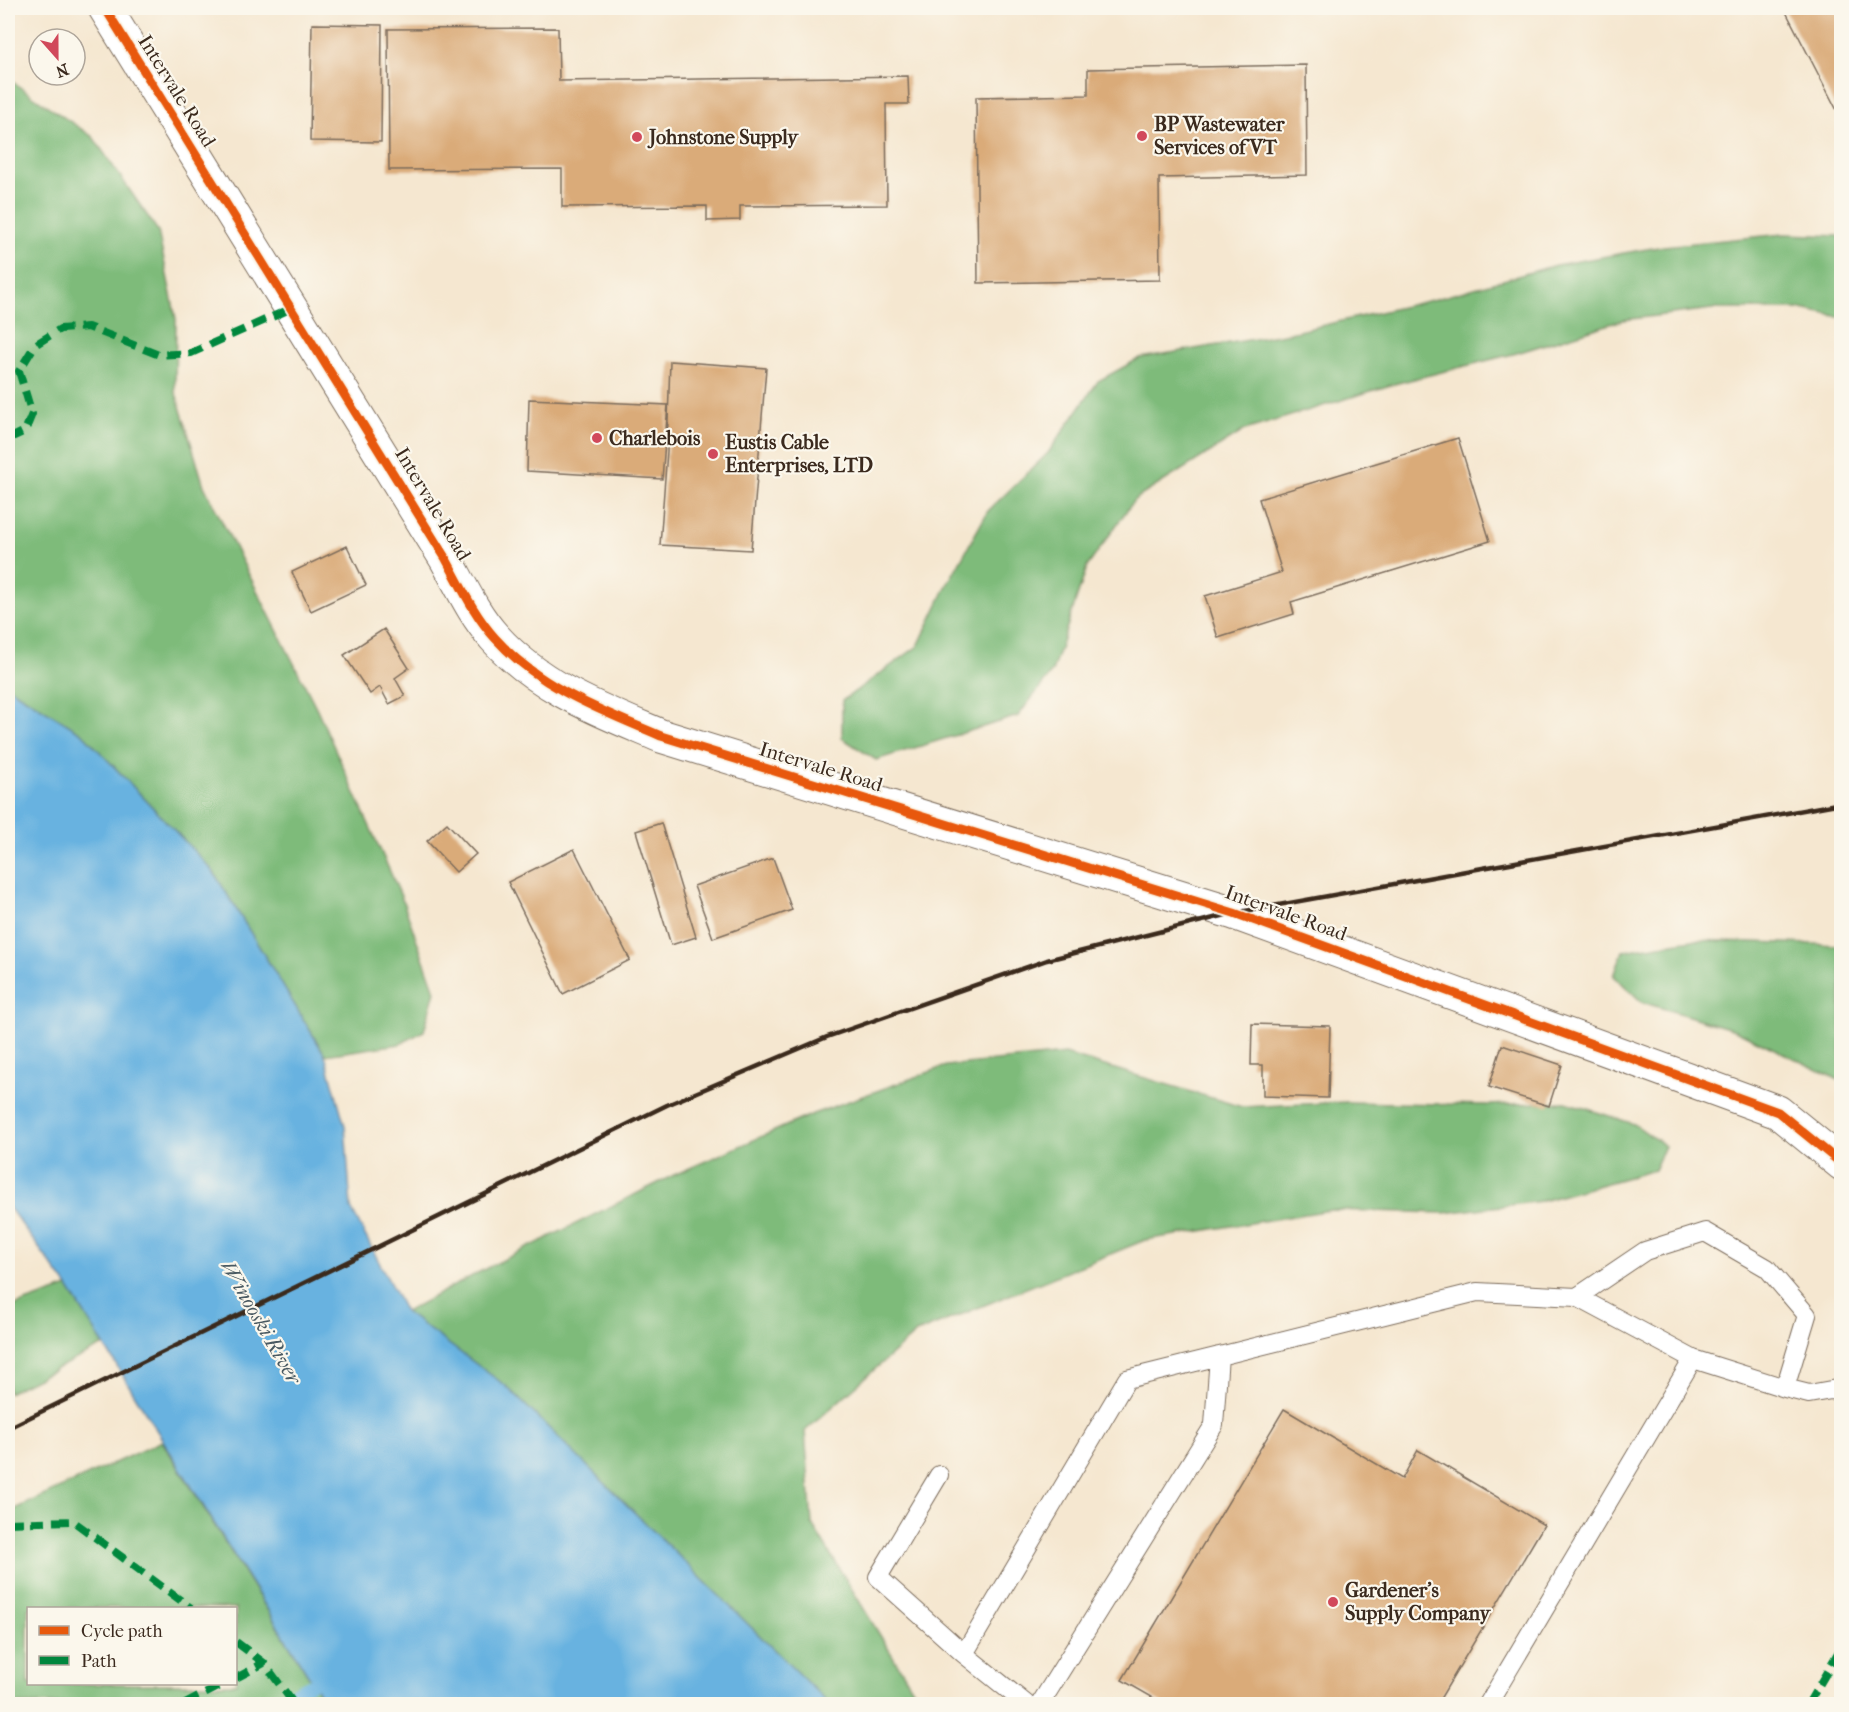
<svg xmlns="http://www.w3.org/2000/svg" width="1849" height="1712" viewBox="0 0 1849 1712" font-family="'IM FELL French Canon',serif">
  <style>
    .forest { fill: #7ebb7a; stroke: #5c724c; stroke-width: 1.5; fill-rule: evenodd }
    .water { fill: #67b2e0; stroke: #516e7f; stroke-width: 1.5 }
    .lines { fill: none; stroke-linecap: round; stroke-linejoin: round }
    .stream { stroke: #67b2e0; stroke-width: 12 }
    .building { fill: #daab79 }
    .service-casing { stroke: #7c6c5c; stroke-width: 20 }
    .minor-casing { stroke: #7c6c5c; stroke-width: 35 }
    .service { stroke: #fff; stroke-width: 18 }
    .minor { stroke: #fff; stroke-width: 33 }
    .rail { stroke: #3b2a1e; stroke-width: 4.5 }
    .quiet { stroke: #00873e; stroke-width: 8; stroke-dasharray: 15 8; stroke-linecap: butt }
    .cycleway-casing { stroke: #fbf7ec; stroke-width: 13 }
    .cycleway { stroke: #e8590c; stroke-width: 9 }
    .poi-dot { fill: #d1495b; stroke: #fbf7ec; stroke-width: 2 }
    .labels { text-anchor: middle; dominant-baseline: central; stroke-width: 4.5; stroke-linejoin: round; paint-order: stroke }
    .street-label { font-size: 20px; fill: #3b2a1e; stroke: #fbf7ec }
    .poi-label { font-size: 20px; font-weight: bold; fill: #3b2a1e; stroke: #fbf7ec; text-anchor: start }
    .water-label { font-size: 21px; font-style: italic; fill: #4a5a62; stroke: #fbf7ec }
  </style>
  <rect width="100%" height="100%" fill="#fbf7ec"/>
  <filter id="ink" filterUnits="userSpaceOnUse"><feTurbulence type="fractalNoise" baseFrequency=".0167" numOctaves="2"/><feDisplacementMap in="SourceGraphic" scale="12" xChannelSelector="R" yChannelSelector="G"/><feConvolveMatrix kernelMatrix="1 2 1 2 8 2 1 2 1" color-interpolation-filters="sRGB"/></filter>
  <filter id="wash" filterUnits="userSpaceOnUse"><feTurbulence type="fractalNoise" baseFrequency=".008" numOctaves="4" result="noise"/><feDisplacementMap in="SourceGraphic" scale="24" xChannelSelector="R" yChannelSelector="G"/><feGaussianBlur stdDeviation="1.35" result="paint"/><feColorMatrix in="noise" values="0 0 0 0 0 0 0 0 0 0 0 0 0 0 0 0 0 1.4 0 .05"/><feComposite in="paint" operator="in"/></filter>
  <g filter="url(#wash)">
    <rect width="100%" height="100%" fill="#f5e7d0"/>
    <!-- forest -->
    <path class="forest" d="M8 79 93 137 158 231 176 319 175 390 204 486 317 709 401 896 435 991 424 1031 400 1044 325 1055 213 871 83 734 8 687Z
      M1784 234 1841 236V317L1801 309H1712L1623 320 1517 353 1394 384 1245 430 1134 500 1087 567 1052 672 1018 716 876 760 842 738V701L918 646 947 585 988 511 1048 453 1098 381 1140 358 1290 333 1436 299 1556 265 1664 246Z
      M1692 940 1841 945V1081L1735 1030 1642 1002 1614 976 1623 951Z
      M1065 1054 1242 1107 1347 1102 1488 1105 1566 1102 1634 1124 1665 1146 1654 1170 1542 1201 1444 1213 1331 1210 1145 1240 916 1333 805 1431 812 1524 922 1704H829L506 1386 405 1312 485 1269 674 1175 813 1114 946 1066Z
      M68 1287 104 1345 8 1393V1308Z
      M162 1441 326 1704H8V1512ZM28 1608H236V1684H28Z"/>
    <!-- water -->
    <path class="water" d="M8 687 83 734 213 871 325 1055 345 1126 351 1208 405 1312 506 1386 829 1704H326L68 1287 8 1206Z"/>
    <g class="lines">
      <!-- stream -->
      <path class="stream" d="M213 1704 215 1703 271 1704 325 1677"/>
    </g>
    <g id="blocks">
      <!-- building -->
      <path class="building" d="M1784 8H1842V120Z
        M312 24 382 25 381 142 310 141Z
        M558 28 559 81 908 76 909 104H886L887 205 740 206V220L707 221V206L562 207V169L389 170 388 29Z
        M1306 65 1307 175 1159 178 1160 280 978 283 976 97 1088 95V69Z
        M670 361 766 368 751 550 660 545 667 451Z
        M529 399 668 405 662 479 527 471Z
        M1458 438 1490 541 1291 602 1294 614 1218 638 1205 596 1282 572 1259 499Z
        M347 546 366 585 311 611 292 572Z
        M384 629 409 668 395 678 405 696 389 704 380 687 370 694 344 655Z
        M447 823 476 854 456 872 427 841Z
        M661 823 696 937 671 945 636 831Z
        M574 849 630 960 563 994 508 882Z
        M773 858 792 910 713 938 694 886Z
        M1252 1024 1330 1026 1328 1098 1263 1096V1065H1251Z
        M1502 1045 1562 1065 1549 1106 1489 1087Z
        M1284 1409 1402 1479 1418 1450 1544 1525 1437 1704H1164L1122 1680Z"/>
    </g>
  </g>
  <g filter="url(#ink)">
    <use href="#blocks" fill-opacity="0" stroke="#7c6c5c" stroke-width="1.5"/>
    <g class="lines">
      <defs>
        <path id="service" d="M1577 1297 1645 1251 1705 1232 1767 1268 1807 1315 1785 1388
          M939 1475 878 1577 964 1654
          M1026 1704 964 1654 1127 1379 1477 1292 1577 1297 1693 1359 1785 1388 1809 1394 1842 1388
          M1040 1704 1214 1425 1219 1356
          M1488 1704 1693 1359"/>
        <path id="minor" d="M105 8 446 559C461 586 474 615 495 638 540 688 600 710 661 736L1234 913 1778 1112 1842 1164"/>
      </defs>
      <!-- service casing -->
      <use href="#service" class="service-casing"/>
      <!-- minor casing -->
      <use href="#minor" class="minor-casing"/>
      <!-- service -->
      <use href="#service" class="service"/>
      <!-- minor -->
      <use href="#minor" class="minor"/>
      <!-- rail -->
      <path class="rail" d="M8 1428 667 1105 827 1037 1047 960 1234 913 1842 803"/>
      <!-- quiet -->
      <path class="quiet" d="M8 439 25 431 32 414 19 371 35 345 60 329 88 327 159 355 191 353 290 309
        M8 1523 73 1521 191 1608
        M236 1642 264 1663 294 1704
        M236 1678 264 1663
        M185 1704 224 1684
        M1808 1704 1842 1646"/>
      <defs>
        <path id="cycleway" d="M105 8 446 559C461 586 474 615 495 638 540 688 600 710 661 736L1234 913 1778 1112 1842 1164"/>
      </defs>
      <!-- cycleway casing -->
      <use href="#cycleway" class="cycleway-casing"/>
      <!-- cycleway -->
      <use href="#cycleway" class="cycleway"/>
    </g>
  </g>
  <!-- markers -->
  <g class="poi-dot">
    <circle cx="1142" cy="136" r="6"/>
    <circle cx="637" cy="137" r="6"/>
    <circle cx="597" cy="438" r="6"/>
    <circle cx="713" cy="454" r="6"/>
    <circle cx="1333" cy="1602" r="6"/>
  </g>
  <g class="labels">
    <!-- street labels -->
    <g class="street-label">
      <text transform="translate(177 91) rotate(58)">Intervale Road</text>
      <text transform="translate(433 504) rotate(59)">Intervale Road</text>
      <text transform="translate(821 767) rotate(17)">Intervale Road</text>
      <text transform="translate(1286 913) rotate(20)">Intervale Road</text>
    </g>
    <!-- poi labels -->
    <g class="poi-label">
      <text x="1154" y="124">BP Wastewater<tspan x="1154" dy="23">Services of VT</tspan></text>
      <text x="649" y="137">Johnstone Supply</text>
      <text x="609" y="438">Charlebois</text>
      <text x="725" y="442">Eustis Cable<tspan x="725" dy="23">Enterprises, LTD</tspan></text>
      <text x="1345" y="1590">Gardener's<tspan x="1345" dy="23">Supply Company</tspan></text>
    </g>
    <!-- water labels -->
    <g class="water-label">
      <text transform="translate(261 1322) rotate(60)">Winooski River</text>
    </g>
  </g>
  <!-- margin -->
  <rect width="1849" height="1712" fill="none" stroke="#fbf7ec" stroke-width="30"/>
  <!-- legend -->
  <rect x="27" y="1607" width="210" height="78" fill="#fbf7ec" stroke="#aea59a" stroke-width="1.5"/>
  <rect x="39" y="1626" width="30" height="9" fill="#e8590c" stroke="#aea59a" stroke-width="1.5"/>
  <text x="81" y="1637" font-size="18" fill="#3b2a1e">Cycle path</text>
  <rect x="39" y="1656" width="30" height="9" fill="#00873e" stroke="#aea59a" stroke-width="1.5"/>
  <text x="81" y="1667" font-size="18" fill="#3b2a1e">Path</text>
  <!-- north arrow -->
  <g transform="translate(57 57) rotate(159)"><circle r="28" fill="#fbf7ec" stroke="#aea59a" stroke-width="1.5"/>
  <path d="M0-4.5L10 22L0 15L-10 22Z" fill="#d1495b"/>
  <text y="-9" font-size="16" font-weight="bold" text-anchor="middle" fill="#3b2a1e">N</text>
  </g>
</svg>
